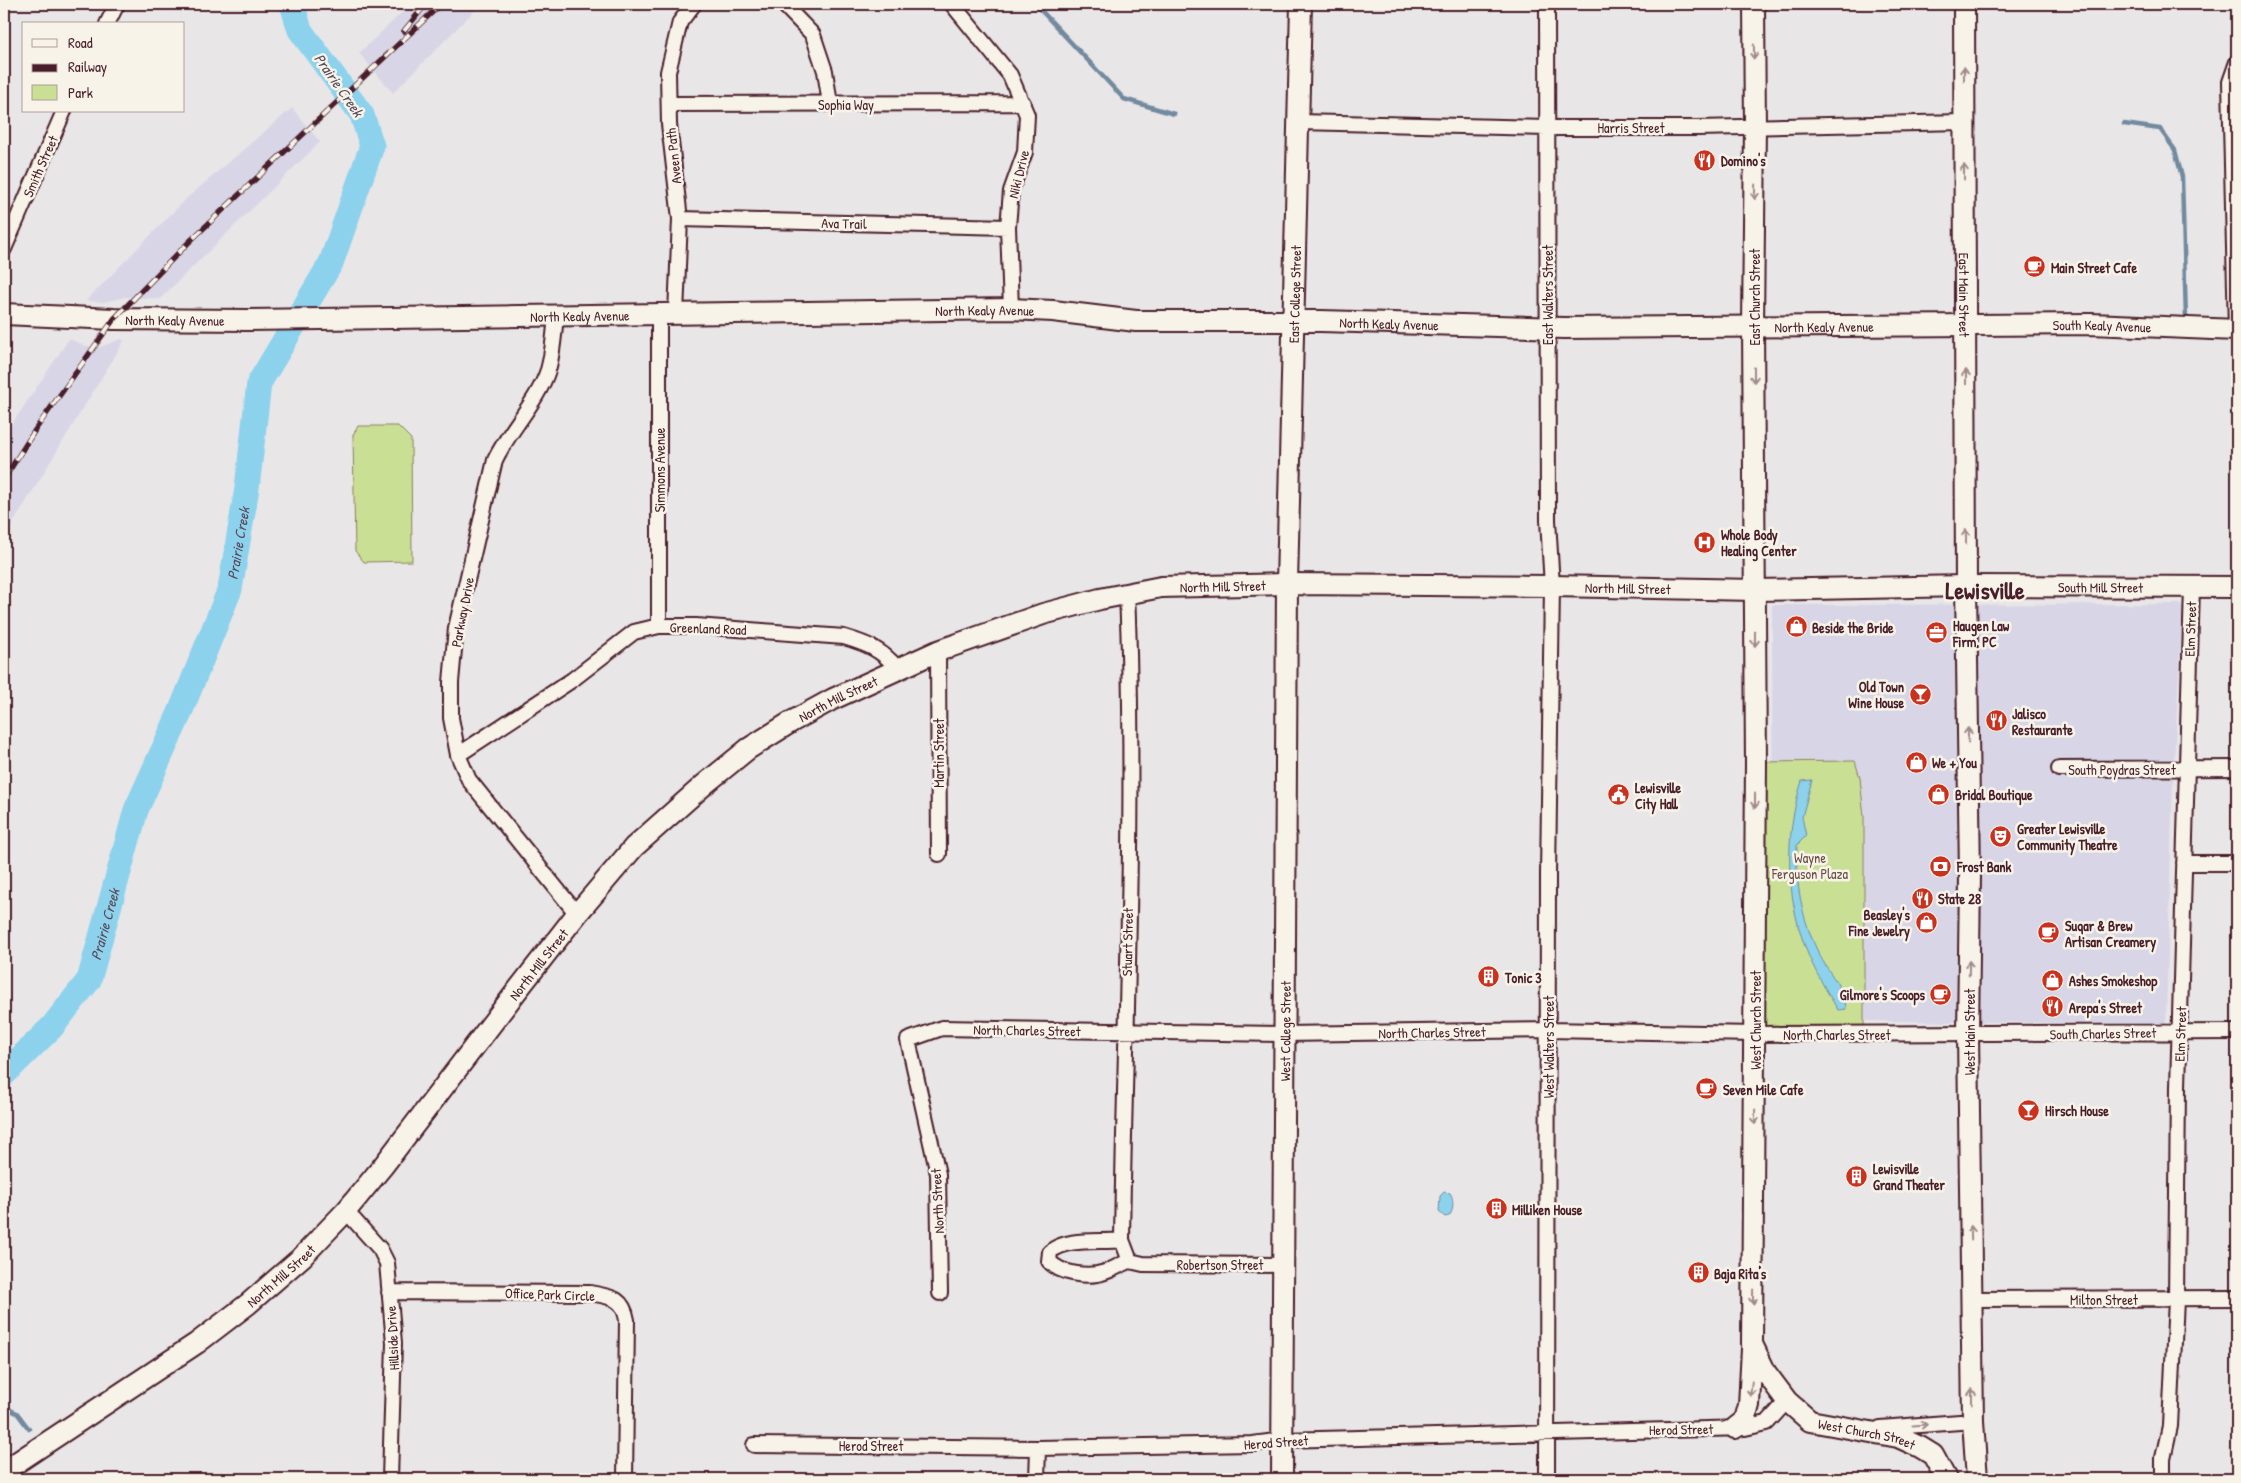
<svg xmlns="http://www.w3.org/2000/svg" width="2241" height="1483" viewBox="0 0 2241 1483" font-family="'Patrick Hand',sans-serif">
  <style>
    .built { fill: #d8d6e6 }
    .green { fill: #c9df94; stroke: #8a7f60 }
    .water { fill: #8cd2ed; stroke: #728a9f }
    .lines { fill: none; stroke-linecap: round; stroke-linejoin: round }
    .stream { stroke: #728a9f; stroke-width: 4.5 }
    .river { stroke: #8cd2ed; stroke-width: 25 }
    .street-casing { stroke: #4a1f2b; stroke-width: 18 }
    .secondary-casing { stroke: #4a1f2b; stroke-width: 24 }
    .street { stroke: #f7f3e8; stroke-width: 14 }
    .secondary { stroke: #f7f3e8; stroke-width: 20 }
    .rail-casing { stroke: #4a1f2b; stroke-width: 5.5 }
    .rail { stroke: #f7f3e8; stroke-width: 4; stroke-dasharray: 11; stroke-linecap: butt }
    .oneway { stroke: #a0898a }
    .labels { text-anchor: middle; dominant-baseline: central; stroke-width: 5; stroke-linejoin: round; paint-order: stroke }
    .street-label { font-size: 14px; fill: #4a1f2b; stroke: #f7f3e8 }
    .poi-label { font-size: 14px; font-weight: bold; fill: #4a1f2b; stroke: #f7f3e8; text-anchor: start }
    .park-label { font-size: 14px; fill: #6a4f45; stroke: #f7f3e8 }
    .water-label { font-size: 15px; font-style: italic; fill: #5a4c5c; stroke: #f7f3e8 }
    .town-label { font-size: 24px; font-weight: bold; fill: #4a1f2b; stroke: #f7f3e8 }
  </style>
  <rect width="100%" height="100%" fill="#e9e6e7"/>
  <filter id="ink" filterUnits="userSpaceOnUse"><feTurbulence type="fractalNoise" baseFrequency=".02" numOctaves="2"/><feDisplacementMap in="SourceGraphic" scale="10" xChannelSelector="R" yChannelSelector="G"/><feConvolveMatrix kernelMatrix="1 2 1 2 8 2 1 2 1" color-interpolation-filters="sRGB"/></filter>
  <g filter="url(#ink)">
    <!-- built -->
    <path class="built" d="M411 4H481L393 93 359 53Z
      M292 108 320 142 160 299 126 297 103 302 86 301 187 198Z
      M69 339 86 346 100 347 121 339 124 341 4 538V436Z
      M2183 604 2173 780 2166 1024 1773 1020 1772 605Z"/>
    <!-- green -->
    <path class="green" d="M358 426H398L411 439 412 561 364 562 355 551 353 435Z
      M1855 761 1860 778 1864 817V1033L1755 1034 1756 762Z"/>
    <!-- water -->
    <path class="water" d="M1812 780 1802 817 1806 836 1797 845C1795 883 1802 920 1819 954 1828 972 1845 989 1846 1009L1838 1010C1828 993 1818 977 1810 959 1786 904 1783 838 1802 781Z
      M1444 1192 1450 1193C1454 1198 1454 1211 1449 1216L1445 1217 1439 1212 1440 1196Z"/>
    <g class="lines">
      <!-- stream -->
      <path class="stream" d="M1035 4 1124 99 1174 114
        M2124 124 2160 129 2175 150 2182 177 2186 320
        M4 1407 17 1413 29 1429"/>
      <!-- river -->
      <path class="river" id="s1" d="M4 1074 52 1027 89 980 136 810 179 715 230 589 247 488 259 383 331 263 372 146 362 115 300 30 292 4"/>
      <defs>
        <path id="street" d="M783 4 813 35 825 71 830 104
          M952 4 1010 75 1027 115 1025 152 1011 191 1008 227 1011 309
          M1547 4 1548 520 1552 586 1548 875 1547 1479
          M107 24 117 4
          M669 104 1023 103
          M1299 122 1547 128H1698L1963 122
          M680 219 1008 227
          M4 249 64 111
          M659 314V626
          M676 314 680 219 669 124 668 72 680 22 694 4
          M556 316C554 334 553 353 548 370 538 401 509 430 495 460L456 628 451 682V718L458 755 469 780 577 914
          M2236 330 2230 82 2237 62
          M1127 593C1136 809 1125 1025 1122 1240L1130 1261 1143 1264 1283 1265
          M938 651 939 854
          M458 755 572 680 634 632 659 626H696L844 637C867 644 881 649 897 668
          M2059 769 2237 768
          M2184 863H2237
          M346 1211 380 1249 387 1263 394 1343 390 1479
          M1122 1240C1100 1243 1067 1237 1050 1252L1049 1261C1060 1274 1088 1278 1105 1272 1114 1269 1121 1264 1130 1261
          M389 1292 590 1293C611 1297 623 1297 627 1320L625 1479
          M940 1293 938 1174 908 1040 942 1028 1285 1034 1548 1030 1755 1034 2237 1032
          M1972 1299 2237 1298
          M1880 1428 1973 1421
          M754 1445 1038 1448 1253 1444 1282 1440 1745 1428 1767 1423 1787 1401
          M1037 1479 1038 1448
          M2163 1479V1458L2170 1426 2176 1299 2178 1087 2192 587"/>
        <g id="secondary">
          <path id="s2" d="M1754 4 1755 126 1753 326 1756 762 1752 1344 1766 1373 1787 1401 1810 1421 1898 1437 1920 1447 1933 1455 1946 1479"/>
          <path id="s3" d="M1964 4 1966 586 1970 876 1968 1034 1973 1421 1977 1479"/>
          <path id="s4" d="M4 314 114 319 249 320 1011 309 1053 311 1136 321H1321L1564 328 2091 324 2237 330"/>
          <path d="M1735 1428 1745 1420 1749 1405 1752 1349"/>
          <path id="s5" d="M4 1471 197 1343 248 1304 302 1257 346 1211 383 1166 516 992 577 914 634 847 705 784 748 749 791 722 833 699 938 651 1043 614 1100 599 1161 587 1287 584 1552 586 1756 590 1966 586 2237 587"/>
          <path id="s6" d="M1282 1479 1287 584 1301 4"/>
        </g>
      </defs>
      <!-- street casing -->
      <use href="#street" class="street-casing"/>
      <!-- secondary casing -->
      <use href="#secondary" class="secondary-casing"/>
      <!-- street -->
      <use href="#street" class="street"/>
      <!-- secondary -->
      <use href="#secondary" class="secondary"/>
      <defs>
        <path id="rail" d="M404 31 426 4
          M4 479 35 430 114 319 189 242 441 4"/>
      </defs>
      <!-- rail casing -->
      <use href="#rail" class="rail-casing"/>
      <!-- rail -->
      <use href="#rail" class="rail"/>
    </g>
    <!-- one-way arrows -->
    <defs><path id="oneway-shaft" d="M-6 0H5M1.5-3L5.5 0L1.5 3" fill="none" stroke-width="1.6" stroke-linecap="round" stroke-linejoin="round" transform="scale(1.25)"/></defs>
    <g class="oneway">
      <use href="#oneway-shaft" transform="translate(1754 52) rotate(89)"/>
      <use href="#oneway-shaft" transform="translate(1964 74) rotate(-90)"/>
      <use href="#oneway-shaft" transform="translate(1964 172) rotate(-90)"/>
      <use href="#oneway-shaft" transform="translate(1755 192) rotate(91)"/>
      <use href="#oneway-shaft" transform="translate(1754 375) rotate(90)"/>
      <use href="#oneway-shaft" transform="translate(1966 377) rotate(-90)"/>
      <use href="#oneway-shaft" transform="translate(1966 537) rotate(-90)"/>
      <use href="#oneway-shaft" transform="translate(1755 639) rotate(90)"/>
      <use href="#oneway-shaft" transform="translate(1968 735) rotate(-91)"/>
      <use href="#oneway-shaft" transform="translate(1755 801) rotate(90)"/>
      <use href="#oneway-shaft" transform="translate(1969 968) rotate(-89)"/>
      <use href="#oneway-shaft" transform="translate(1755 1117) rotate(91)"/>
      <use href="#oneway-shaft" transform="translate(1971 1233) rotate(-91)"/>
      <use href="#oneway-shaft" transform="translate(1753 1297) rotate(91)"/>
      <use href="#oneway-shaft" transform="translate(1751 1389) rotate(96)"/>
      <use href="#oneway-shaft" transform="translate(1972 1396) rotate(-90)"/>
      <use href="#oneway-shaft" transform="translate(1920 1425) rotate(-4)"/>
    </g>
  </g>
  <!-- icons -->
  <defs>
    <symbol id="restaurant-disc" viewBox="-11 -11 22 22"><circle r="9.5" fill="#c8321e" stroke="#f7f3e8"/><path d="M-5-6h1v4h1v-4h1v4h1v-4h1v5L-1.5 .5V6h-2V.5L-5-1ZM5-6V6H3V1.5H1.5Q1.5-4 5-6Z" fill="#fff"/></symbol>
    <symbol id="cafe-disc" viewBox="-11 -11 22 22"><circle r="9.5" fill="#c8321e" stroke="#f7f3e8"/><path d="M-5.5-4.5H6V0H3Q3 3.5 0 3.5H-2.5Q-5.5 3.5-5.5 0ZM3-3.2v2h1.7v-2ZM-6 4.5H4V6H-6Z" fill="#fff"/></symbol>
    <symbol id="hospital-disc" viewBox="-11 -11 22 22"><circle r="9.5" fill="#c8321e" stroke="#f7f3e8"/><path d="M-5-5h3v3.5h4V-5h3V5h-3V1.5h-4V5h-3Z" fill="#fff"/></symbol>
    <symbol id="shop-disc" viewBox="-11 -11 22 22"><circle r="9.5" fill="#c8321e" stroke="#f7f3e8"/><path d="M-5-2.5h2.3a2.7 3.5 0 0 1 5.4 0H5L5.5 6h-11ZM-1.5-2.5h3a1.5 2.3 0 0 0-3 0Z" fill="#fff"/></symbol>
    <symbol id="office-disc" viewBox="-11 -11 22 22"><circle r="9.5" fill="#c8321e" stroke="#f7f3e8"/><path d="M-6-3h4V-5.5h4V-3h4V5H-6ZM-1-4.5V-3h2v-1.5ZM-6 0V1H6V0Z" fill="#fff"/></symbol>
    <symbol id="bar-disc" viewBox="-11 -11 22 22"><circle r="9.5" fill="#c8321e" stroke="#f7f3e8"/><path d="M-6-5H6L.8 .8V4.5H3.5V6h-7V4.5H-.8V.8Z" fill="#fff"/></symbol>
    <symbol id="civic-disc" viewBox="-11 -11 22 22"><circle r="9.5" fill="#c8321e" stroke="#f7f3e8"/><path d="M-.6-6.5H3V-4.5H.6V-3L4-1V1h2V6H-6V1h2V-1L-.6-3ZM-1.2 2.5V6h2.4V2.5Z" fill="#fff"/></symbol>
    <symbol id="theatre-disc" viewBox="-11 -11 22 22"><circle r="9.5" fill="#c8321e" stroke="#f7f3e8"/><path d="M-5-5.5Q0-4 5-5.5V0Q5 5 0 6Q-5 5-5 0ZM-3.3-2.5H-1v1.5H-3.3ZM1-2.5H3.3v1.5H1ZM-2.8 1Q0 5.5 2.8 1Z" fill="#fff"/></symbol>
    <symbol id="bank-disc" viewBox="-11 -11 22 22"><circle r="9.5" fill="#c8321e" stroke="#f7f3e8"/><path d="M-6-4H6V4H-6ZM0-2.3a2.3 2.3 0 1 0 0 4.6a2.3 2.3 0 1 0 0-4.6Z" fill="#fff"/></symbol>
    <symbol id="building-disc" viewBox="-11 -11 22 22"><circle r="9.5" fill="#c8321e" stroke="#f7f3e8"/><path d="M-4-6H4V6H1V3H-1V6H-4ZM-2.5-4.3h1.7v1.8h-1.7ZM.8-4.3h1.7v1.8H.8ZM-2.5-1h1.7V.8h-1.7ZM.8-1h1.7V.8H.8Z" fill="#fff"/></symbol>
  </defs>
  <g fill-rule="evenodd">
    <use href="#restaurant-disc" x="1692" y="148" width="25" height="25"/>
    <use href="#cafe-disc" x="2022" y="254" width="25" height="25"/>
    <use href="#hospital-disc" x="1692" y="530" width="25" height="25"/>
    <use href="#shop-disc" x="1784" y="614" width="25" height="25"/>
    <use href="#office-disc" x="1924" y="620" width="25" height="25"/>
    <use href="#bar-disc" x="1908" y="682" width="25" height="25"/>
    <use href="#restaurant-disc" x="1984" y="708" width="25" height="25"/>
    <use href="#shop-disc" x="1904" y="750" width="25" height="25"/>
    <use href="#shop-disc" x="1926" y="782" width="25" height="25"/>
    <use href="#civic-disc" x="1606" y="782" width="25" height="25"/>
    <use href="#theatre-disc" x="1988" y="824" width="25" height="25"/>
    <use href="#bank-disc" x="1928" y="854" width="25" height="25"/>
    <use href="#restaurant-disc" x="1910" y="886" width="25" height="25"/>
    <use href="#shop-disc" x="1914" y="910" width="25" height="25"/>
    <use href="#cafe-disc" x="2036" y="920" width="25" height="25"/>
    <use href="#building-disc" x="1476" y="964" width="25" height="25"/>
    <use href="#shop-disc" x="2040" y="968" width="25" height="25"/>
    <use href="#cafe-disc" x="1928" y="982" width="25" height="25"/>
    <use href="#restaurant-disc" x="2040" y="994" width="25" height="25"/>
    <use href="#cafe-disc" x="1694" y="1076" width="25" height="25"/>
    <use href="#bar-disc" x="2016" y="1098" width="25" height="25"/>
    <use href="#building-disc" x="1844" y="1164" width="25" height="25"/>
    <use href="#building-disc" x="1484" y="1196" width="25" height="25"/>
    <use href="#building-disc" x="1686" y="1260" width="25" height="25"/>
  </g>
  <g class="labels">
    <!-- street labels -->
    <g class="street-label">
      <text x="846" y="104">Sophia Way</text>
      <text x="1631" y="127">Harris Street</text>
      <text transform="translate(673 156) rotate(-96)">Aveen Path</text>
      <text transform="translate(40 166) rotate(-66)">Smith Street</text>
      <text transform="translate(1018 174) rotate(-76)">Niki Drive</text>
      <text transform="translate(844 223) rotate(1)">Ava Trail</text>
      <text stroke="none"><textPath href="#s6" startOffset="1185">East College Street</textPath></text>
      <text transform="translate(1547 295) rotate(-90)">East Walters Street</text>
      <text stroke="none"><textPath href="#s3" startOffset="291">East Main Street</textPath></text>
      <text transform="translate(1754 297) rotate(-90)">East Church Street</text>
      <text stroke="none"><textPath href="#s4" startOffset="981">North Kealy Avenue</textPath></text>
      <text stroke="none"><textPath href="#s4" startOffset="576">North Kealy Avenue</textPath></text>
      <text stroke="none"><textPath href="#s4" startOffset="171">North Kealy Avenue</textPath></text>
      <text stroke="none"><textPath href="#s4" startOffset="1386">North Kealy Avenue</textPath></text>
      <text stroke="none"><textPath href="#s4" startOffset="1821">North Kealy Avenue</textPath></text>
      <text stroke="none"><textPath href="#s4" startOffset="2099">South Kealy Avenue</textPath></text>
      <text transform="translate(659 470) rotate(-90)">Simmons Avenue</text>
      <text stroke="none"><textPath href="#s5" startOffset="1554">North Mill Street</textPath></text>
      <text stroke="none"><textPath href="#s5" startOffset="1959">North Mill Street</textPath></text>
      <text stroke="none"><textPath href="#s5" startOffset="2432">South Mill Street</textPath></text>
      <text transform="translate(462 612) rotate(-79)">Parkway Drive</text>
      <text transform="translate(708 628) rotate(2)">Greenland Road</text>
      <text transform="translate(2190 629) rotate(-88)">Elm Street</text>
      <text stroke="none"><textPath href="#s5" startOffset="1149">North Mill Street</textPath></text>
      <text transform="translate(938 753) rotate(-90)">Martin Street</text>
      <text x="2122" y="769">South Poydras Street</text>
      <text transform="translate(1127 942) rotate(-89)">Stuart Street</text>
      <text stroke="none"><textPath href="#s5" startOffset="744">North Mill Street</textPath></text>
      <text transform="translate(1755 1020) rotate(-90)">West Church Street</text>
      <text transform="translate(1027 1030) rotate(1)">North Charles Street</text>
      <text stroke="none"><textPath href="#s6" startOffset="448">West College Street</textPath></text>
      <text transform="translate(1432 1032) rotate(-1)">North Charles Street</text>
      <text transform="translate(1969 1032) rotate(-90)">West Main Street</text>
      <text transform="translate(2103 1033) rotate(-1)">South Charles Street</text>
      <text x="1837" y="1034">North Charles Street</text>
      <text transform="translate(2180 1034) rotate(-88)">Elm Street</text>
      <text transform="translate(1548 1047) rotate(-90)">West Walters Street</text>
      <text transform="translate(937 1201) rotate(-93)">North Street</text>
      <text x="1220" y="1264">Robertson Street</text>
      <text stroke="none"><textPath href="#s5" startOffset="339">North Mill Street</textPath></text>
      <text transform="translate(550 1294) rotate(2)">Office Park Circle</text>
      <text x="2104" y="1299">Milton Street</text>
      <text transform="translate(392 1338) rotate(-93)">Hillside Drive</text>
      <text transform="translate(1681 1429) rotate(-1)">Herod Street</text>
      <text stroke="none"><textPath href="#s2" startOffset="1496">West Church Street</textPath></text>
      <text transform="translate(1276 1442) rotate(-4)">Herod Street</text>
      <text x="871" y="1445">Herod Street</text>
    </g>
    <!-- poi labels -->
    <g class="poi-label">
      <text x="1721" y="160">Domino's</text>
      <text x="2051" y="267">Main Street Cafe</text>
      <text x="1721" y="534">Whole Body<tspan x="1721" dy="16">Healing Center</tspan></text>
      <text x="1953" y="625">Haugen Law<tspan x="1953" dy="16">Firm, PC</tspan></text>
      <text x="1812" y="627">Beside the Bride</text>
      <text x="1904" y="686" text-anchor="end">Old Town<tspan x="1904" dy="16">Wine House</tspan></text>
      <text x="2012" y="713">Jalisco<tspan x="2012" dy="16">Restaurante</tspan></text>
      <text x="1932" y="762">We + You</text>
      <text x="1635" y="787">Lewisville<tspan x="1635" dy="16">City Hall</tspan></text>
      <text x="1955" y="794">Bridal Boutique</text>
      <text x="2017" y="828">Greater Lewisville<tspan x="2017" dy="16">Community Theatre</tspan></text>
      <text x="1957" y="866">Frost Bank</text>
      <text x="1938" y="898">State 28</text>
      <text x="1910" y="914" text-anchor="end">Beasley's<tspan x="1910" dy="16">Fine Jewelry</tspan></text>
      <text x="2065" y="925">Sugar &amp; Brew<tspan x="2065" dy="16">Artisan Creamery</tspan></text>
      <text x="1505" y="977">Tonic 3</text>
      <text x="2069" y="980">Ashes Smokeshop</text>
      <text x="1925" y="994" text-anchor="end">Gilmore's Scoops</text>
      <text x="2069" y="1007">Arepa's Street</text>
      <text x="1723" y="1089">Seven Mile Cafe</text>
      <text x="2045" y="1110">Hirsch House</text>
      <text x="1873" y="1168">Lewisville<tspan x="1873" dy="16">Grand Theater</tspan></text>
      <text x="1512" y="1209">Milliken House</text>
      <text x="1714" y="1273">Baja Rita's</text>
    </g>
    <!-- park labels -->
    <g class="park-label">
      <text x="1810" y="857">Wayne<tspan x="1810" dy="16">Ferguson Plaza</tspan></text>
    </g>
    <!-- water labels -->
    <g class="water-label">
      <text transform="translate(339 85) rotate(55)">Prairie Creek</text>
      <text stroke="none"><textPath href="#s1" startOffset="590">Prairie Creek</textPath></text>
      <text stroke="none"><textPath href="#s1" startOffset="185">Prairie Creek</textPath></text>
    </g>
    <!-- town labels -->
    <g class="town-label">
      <text x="1985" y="590">Lewisville</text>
    </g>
  </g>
  <!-- margin -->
  <rect width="2241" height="1483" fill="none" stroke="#f7f3e8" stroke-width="20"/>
  <rect x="10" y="10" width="2221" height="1463" fill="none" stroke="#4a1f2b" stroke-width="2" filter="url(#ink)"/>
  <!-- legend -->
  <rect x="22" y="22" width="162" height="90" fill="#f7f3e8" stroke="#b29e9c"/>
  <rect x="32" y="39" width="25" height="8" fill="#f7f3e8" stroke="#b29e9c"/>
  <text x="68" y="48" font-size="15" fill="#4a1f2b">Road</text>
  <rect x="32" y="64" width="25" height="8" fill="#4a1f2b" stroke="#b29e9c"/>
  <text x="68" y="72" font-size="15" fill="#4a1f2b">Railway</text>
  <rect x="32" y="85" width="25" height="15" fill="#c9df94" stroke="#b29e9c"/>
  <text x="68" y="98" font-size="15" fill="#4a1f2b">Park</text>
</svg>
